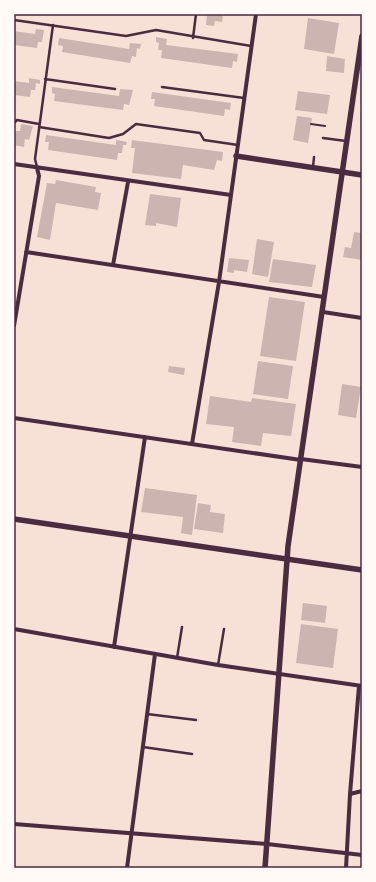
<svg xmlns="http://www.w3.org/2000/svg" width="376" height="882" viewBox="0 0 376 882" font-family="'Roboto Serif',serif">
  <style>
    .building { fill: #ccb4b1 }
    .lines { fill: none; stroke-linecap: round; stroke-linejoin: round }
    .path { stroke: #4a2c40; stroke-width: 2 }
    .service { stroke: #4a2c40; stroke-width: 2.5 }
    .minor { stroke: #4a2c40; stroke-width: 4 }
    .tertiary { stroke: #4a2c40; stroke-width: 5.5 }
    .neatline { fill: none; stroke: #4a2c40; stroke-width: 1.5 }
  </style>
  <rect width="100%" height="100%" fill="#f7e1d7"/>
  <!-- building -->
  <path class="building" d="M207 14H223L222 22 215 21 214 26 206 25Z
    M308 18 339 23 334 54 304 49Z
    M36 29 44 30 42 42H38L37 48 14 45V31L35 34Z
    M156 37 167 39 166 45 238 54 237 62 233 61 232 68 161 58 162 50H158L159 43 156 42Z
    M59 38 129 49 130 43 141 44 140 49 137 48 136 57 132 56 130 63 62 52 63 46 58 45Z
    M327 56 345 59 344 73 326 71Z
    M29 78 40 80V84L36 83 35 90H31L30 97 14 95V81L29 83Z
    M52 87 119 96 120 89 133 90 129 105 124 104 123 110 54 101 55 94 52 93Z
    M298 91 330 95 327 114 295 110Z
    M152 92 231 103 230 110 225 109 224 116 154 106 155 99H151Z
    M297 116 312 118 308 143 293 140Z
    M21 124 33 126 29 140 25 139 24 147 14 145V131H20Z
    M46 135 116 145V140L127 142 126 145H123L122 153H118L117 160 48 150 49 142H45Z
    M132 140 223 152 222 161 217 160 214 170 183 165 181 179 132 173 135 148H131Z
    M56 180 96 187 95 192 101 193 98 210 56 203 50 240 37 237 47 183 55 184Z
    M150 194 181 198 177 227 156 223V226L145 225Z
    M354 232 362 233V260L343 257 345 247 351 248Z
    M257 239 274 242 268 277 252 274Z
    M229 258 249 260 247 272 234 270V273L227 272Z
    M273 259 316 265 312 287 269 282Z
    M269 297 305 302 296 361 260 356Z
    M258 361 293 366 288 399 253 394Z
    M169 366 185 368 184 375 168 372Z
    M342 384 361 387 356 418 338 415Z
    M210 396 251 402 252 398 296 404 291 436 263 433 261 446 232 442 234 427 206 424Z
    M145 488 197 495 192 535 181 533 183 517 141 512Z
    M198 503 211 505 210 512 225 514 223 533 194 529Z
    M303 603 327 606 325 623 301 620Z
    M301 624 338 629 333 668 296 663Z"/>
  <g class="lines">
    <!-- path -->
    <path class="path" d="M311 124 325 126"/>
    <!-- service -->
    <path class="service" d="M14 20 126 36 156 30 251 46
      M193 38 196 14
      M45 79 115 89
      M162 87 244 98
      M14 123 17 120 39 124
      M39 127 109 138 123 134 136 124 200 133 204 140 238 145
      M323 138 346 141
      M37 167 35 159 53 25
      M313 167 314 157
      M177 658 182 627
      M218 665 224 629
      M147 714 196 720
      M143 747 192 754"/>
    <!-- minor -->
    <path class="minor" d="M14 164 231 195
      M26 252 324 297
      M113 265 128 182
      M323 312 362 318
      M14 326 39 176 37 168
      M14 418 301 460
      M192 444 219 282 256 14
      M301 459 362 467
      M14 629 218 665 362 686
      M114 647 145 437
      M350 794 362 791
      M14 824 267 844 362 855
      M127 868 155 654
      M346 868 350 794 359 686"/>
    <!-- tertiary -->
    <path class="tertiary" d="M236 156 362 175
      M14 519 362 570
      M265 868 288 546 362 36"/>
  </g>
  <!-- border -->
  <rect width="376" height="882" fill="none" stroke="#fffaf5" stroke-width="30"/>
  <rect x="15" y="15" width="346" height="852" class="neatline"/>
</svg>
